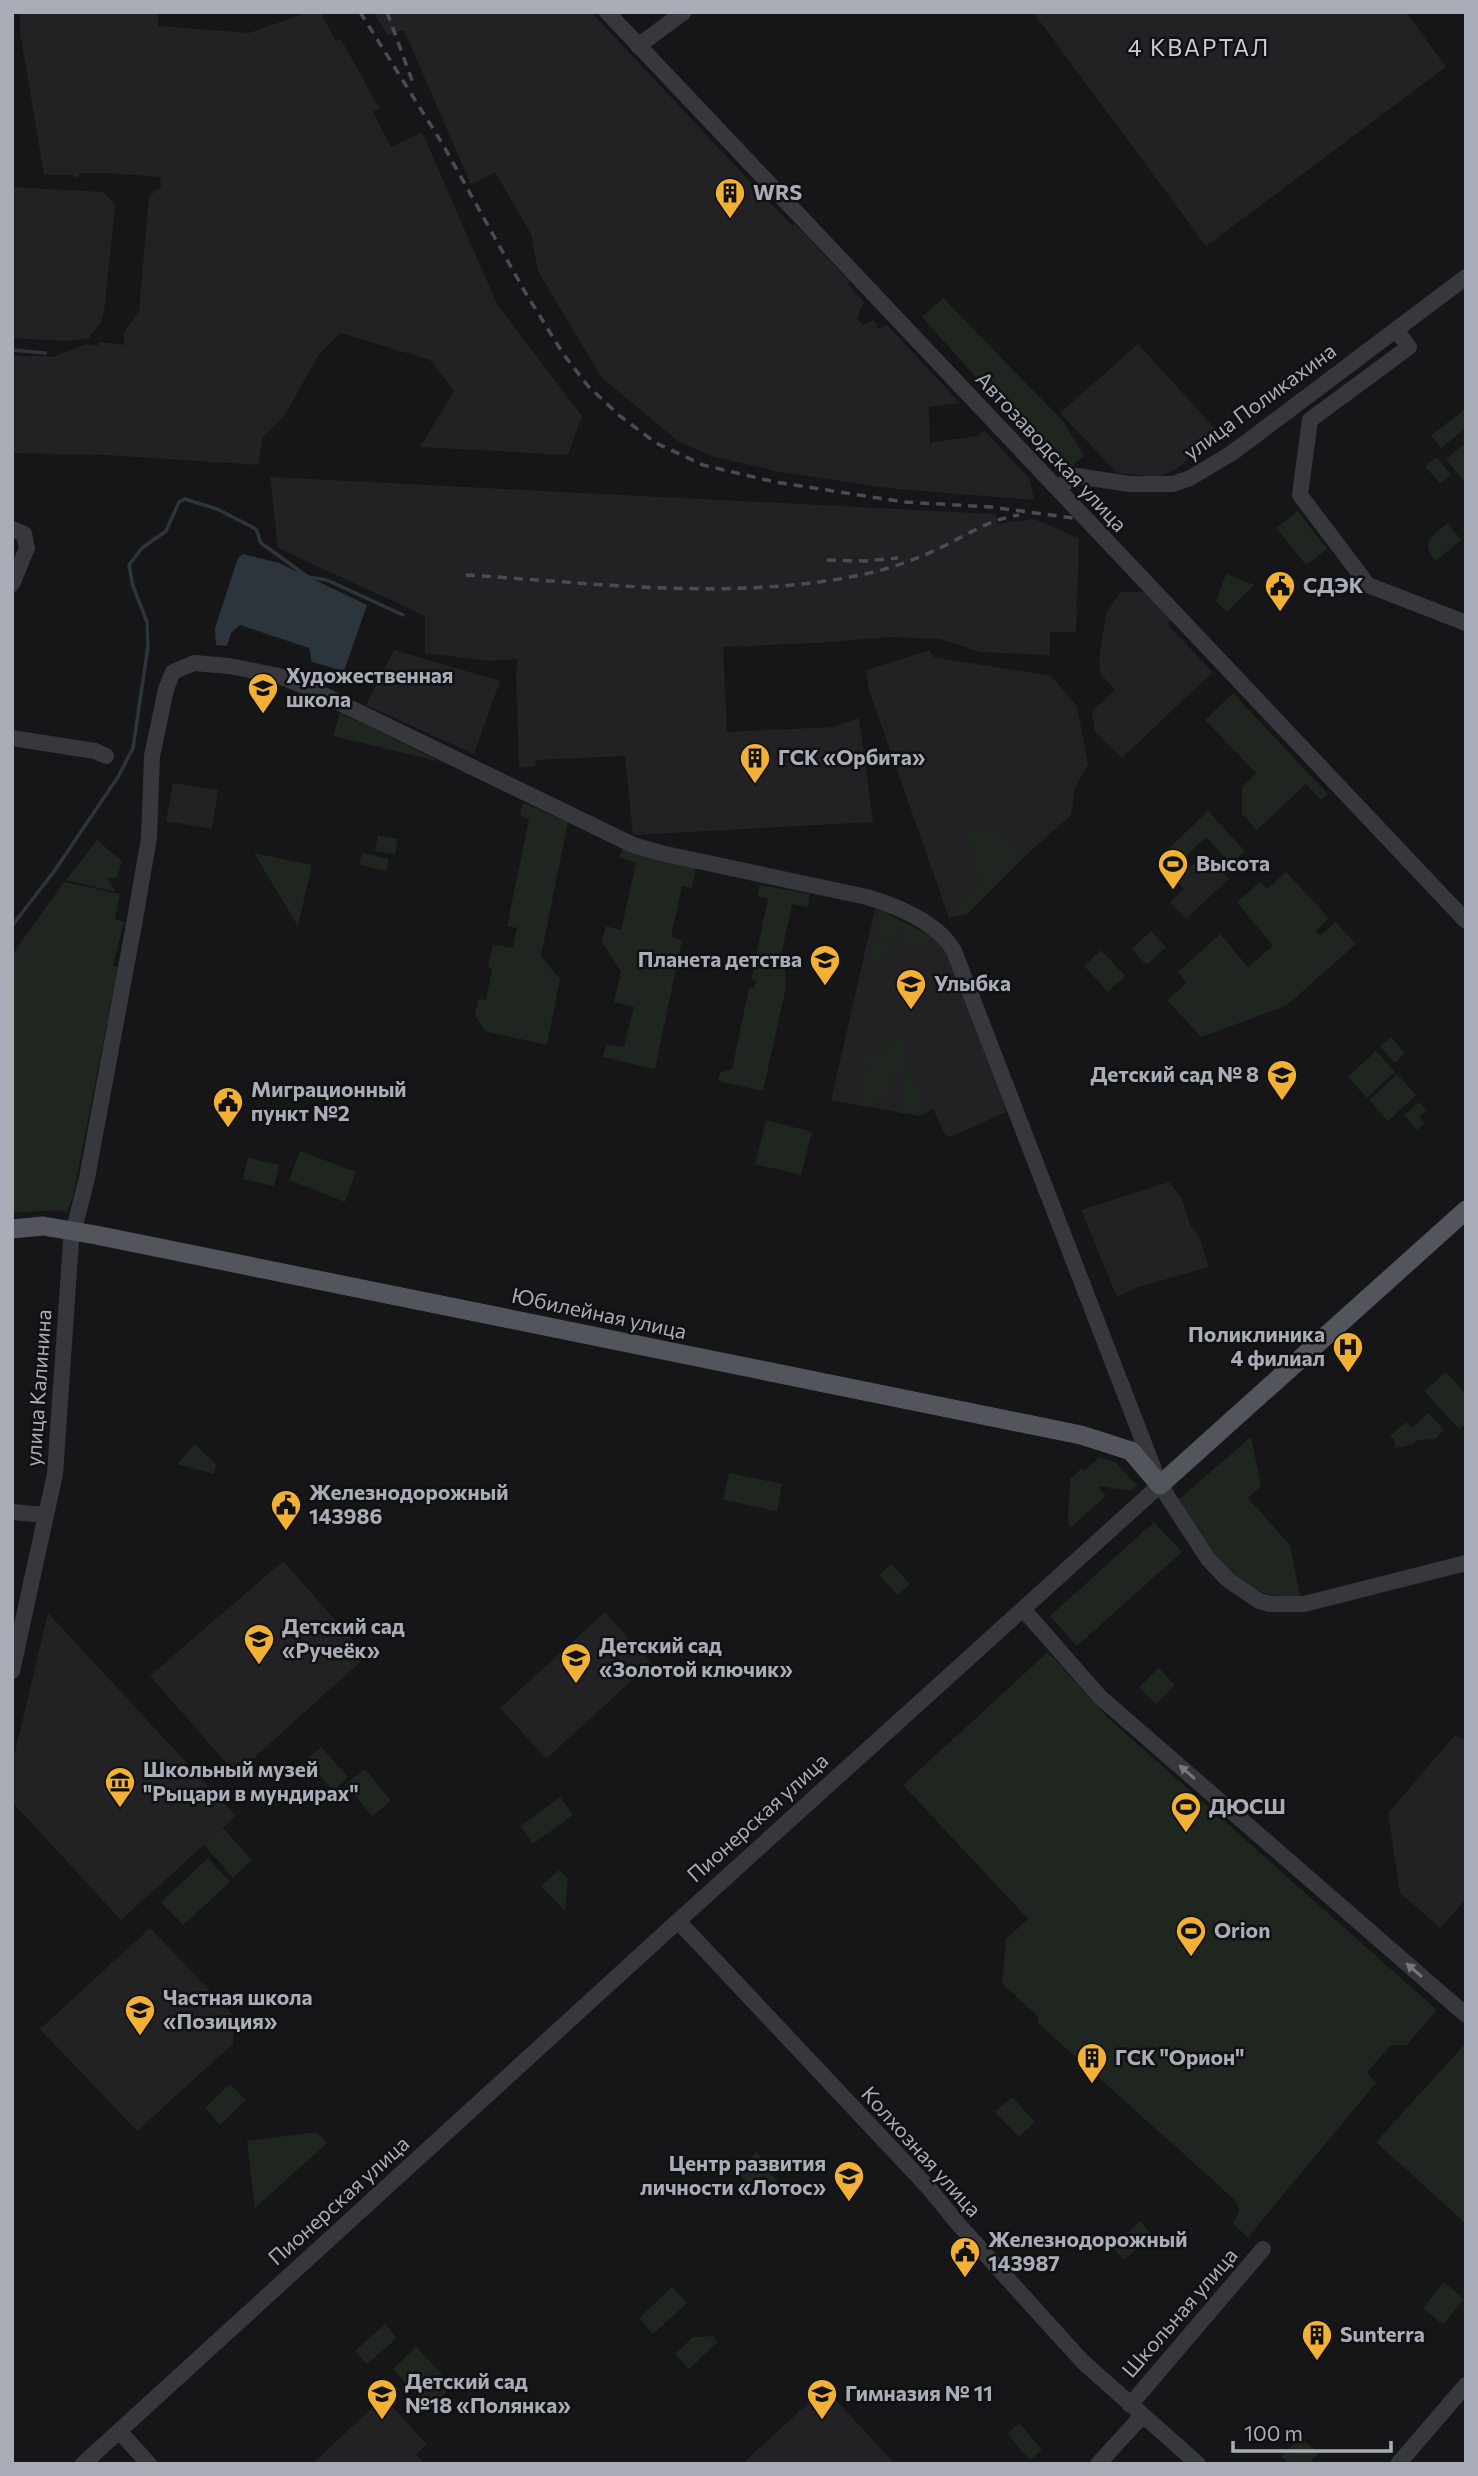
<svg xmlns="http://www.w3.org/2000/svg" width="1478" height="2476" viewBox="0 0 1478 2476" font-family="Commissioner,sans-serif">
<rect width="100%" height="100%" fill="#161618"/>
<!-- built -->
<path fill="#222225" d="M20 12H158V26L249 33 301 15V12H320L336 41 341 39 379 108 373 112 391 147 422 132 497 304 582 416 568 455 420 447 454 391 430 360 341 333 319 354 285 415 263 437 258 465 105 455 12 453V355L53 357 86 344 98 346 99 342 124 345V332L139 311 149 196 161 187 160 177 107 173H79V176L74 178 72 175H44L20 32Z
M373 12H591L792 226 795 224 850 282 848 284 864 302 857 318 861 323 864 325 873 320 878 325 876 327 877 329 887 325 960 403 929 407 930 445 934 442 977 436 984 430 1030 479 1034 500 896 489 780 472 711 456 678 441 602 378 538 271 531 234 495 172 471 185 404 30 388 35Z
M1033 12H1406L1446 67 1206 246Z
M12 187 103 192 113 202 115 206 104 312 101 322 89 338 65 341 12 338Z
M1138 344 1220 434 1175 470 1158 477 1117 473 1060 413Z
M270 477 995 514 997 524 1034 519 1079 538 1076 632H1050V655L980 652 940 639 890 637 818 643 723 647 727 732 833 727 859 718 873 822 633 835 625 756 536 760 535 766 519 768 516 673 518 659 489 661 425 653V616L278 548Z
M1120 592H1149L1173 618 1167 624 1213 672 1122 758 1095 732 1092 711 1115 690 1100 673 1099 658 1106 614Z
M394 650 500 681 474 754 366 705Z
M930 650 933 657 1051 676 1077 706 1088 764 1075 788 1071 815 1022 859 1000 829 966 833 979 884 949 918 869 690 866 670Z
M173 783 218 790 212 829 166 821Z
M1205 853 1229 879 1186 919 1170 902 1184 889 1176 880Z
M875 908 943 942 1010 1110 951 1137 945 1135 933 1109 919 1116 831 1100Z
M1169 1182 1182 1199 1190 1225 1199 1236 1209 1267 1135 1288 1117 1297 1081 1210Z
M283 1561 367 1656 236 1774 150 1676Z
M605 1612 651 1663 546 1759 500 1708Z
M48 1613 236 1816 121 1920 12 1802V1765Z
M1456 1734 1466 1742V1899L1440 1928 1400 1893 1388 1813Z
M150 1928 235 2017 233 2044 137 2131 40 2029Z
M825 2388 895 2464H742Z
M384 2397 427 2445 416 2454 425 2464H312Z"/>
<!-- green -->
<path fill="#1e261f" d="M943 298 1064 422 1084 456 1063 474 922 317Z
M1464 410 1466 428 1441 448 1431 435Z
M1465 443 1466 445V484L1446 459Z
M1437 457 1451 475 1440 484 1425 466Z
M1298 511 1327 549 1306 565 1276 528Z
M1448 523 1461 540 1436 561C1419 541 1432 536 1448 523Z
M1226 574 1254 585 1227 612 1216 601Z
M1233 693 1328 794 1321 800 1306 784 1257 830 1242 814V787L1256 773 1205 720Z
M340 713H341L441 762 333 736Z
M523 803 568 822 541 956 560 979 547 1045 485 1031 475 1015 478 999 486 1000 492 969 488 967 493 945 513 948 517 928 507 926 529 819 520 815Z
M1208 811 1245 851 1231 864 1206 837 1174 867 1162 855Z
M972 826 1000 829 1022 859 967 914 949 918 979 884 966 833Z
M378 835 398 839 395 854 375 851Z
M97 840 122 861 117 878H107L116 892 66 880Z
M622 849 696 867 692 888 682 886 671 937 682 940 655 1069 603 1057 606 1044 624 1047 634 1007 614 1002 621 972 602 942 606 926 621 930 636 863 620 858Z
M254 853 312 865 298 926Z
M362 853 389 859 386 871 359 865Z
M1286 872 1329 918 1316 931 1320 936 1335 922 1356 944 1286 1006 1201 1037 1167 1000 1187 983 1178 972 1220 934 1248 967 1273 946 1237 902 1260 882 1267 889Z
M64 882 120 894 115 919 124 922 113 966 118 967 73 1197 67 1212 59 1210 12 1213V955Z
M760 885 810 894 808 907 792 904 780 961 785 962 786 987 763 1091 718 1081 720 1073 732 1069 749 988H754L756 981 751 980 768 899 758 896Z
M882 911 933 937 929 946 916 944 907 947 901 932 885 938 890 953 870 962Z
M1151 931 1166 947 1146 965 1132 949Z
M1101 950 1125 976 1108 992 1084 966Z
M901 1037 909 1056 905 1058 902 1073 893 1072 888 1098 875 1095 873 1105 861 1103 867 1068 859 1066 861 1053 883 1057 879 1047Z
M1391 1037 1405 1053 1395 1063 1380 1047Z
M1376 1051 1395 1072 1367 1098 1348 1077Z
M907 1065 927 1112 919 1116 898 1112Z
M1397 1074 1416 1095 1388 1121 1369 1100Z
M1419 1102 1426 1110 1419 1117 1424 1123 1417 1130 1404 1115Z
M766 1120 812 1132 801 1175 755 1164Z
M300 1151 356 1172 345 1202 289 1180Z
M248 1158 279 1165 274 1186 243 1179Z
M1446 1372 1466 1394V1423L1459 1429 1424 1391Z
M1428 1413 1444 1430 1435 1439 1417 1440 1413 1444 1395 1448V1441L1390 1436 1406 1422 1412 1428Z
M1251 1437 1261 1486 1248 1498 1290 1545 1300 1596C1289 1596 1277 1597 1267 1594 1225 1581 1200 1534 1178 1500Z
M195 1444 216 1464 214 1474 177 1464Z
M1099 1457 1115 1462 1137 1485 1130 1491 1098 1486 1106 1496 1071 1527 1068 1523 1070 1479 1081 1469 1084 1471Z
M729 1473 782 1484 777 1511 723 1500Z
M1154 1522 1182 1552 1077 1646 1050 1616Z
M891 1564 910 1584 898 1595 879 1575Z
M1048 1652 1107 1717 1437 2010 1407 2045H1391L1367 2072 1376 2083 1248 2237 1233 2224 1239 2211 1236 2201 1039 2024 1037 2022 1039 2018 1002 1983 1006 1939 1028 1919 903 1785Z
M1159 1668 1175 1685 1156 1704 1139 1687Z
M321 1747 348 1777 333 1791 306 1760Z
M365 1769 391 1801 372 1816 346 1784Z
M560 1797 573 1815 533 1844 520 1826Z
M223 1828 252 1860 233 1878 204 1845Z
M208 1858 230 1882 183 1925 161 1902Z
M559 1870 568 1879 565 1911 541 1886Z
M1466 2043V2224L1376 2142Z
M230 2084 246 2100 220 2125 205 2108Z
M1012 2097 1035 2122 1019 2137 995 2112Z
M317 2132 327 2143 255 2208 247 2141Z
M757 2152 761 2157 758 2160 780 2184 764 2199 736 2171Z
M1140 2221 1152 2235 1124 2260 1112 2247Z
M1444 2282 1464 2299 1443 2325 1423 2308Z
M672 2287 687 2303 653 2334 639 2318Z
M385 2324 397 2338 367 2364 355 2351Z
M713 2336 718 2342 689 2369 675 2354 693 2337Z
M416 2347 453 2386 430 2408 393 2369Z
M1019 2423 1042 2450 1030 2460 1007 2434Z
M1300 2438 1319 2453 1308 2464H1289L1281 2457Z"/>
<!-- water -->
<path fill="#2c353c" d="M243 554 279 563 367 605 344 671 312 662 309 648 240 625 231 633 227 646 216 645 215 628 238 558Z"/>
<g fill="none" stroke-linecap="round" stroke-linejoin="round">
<!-- stream -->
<path stroke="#2c353c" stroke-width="3.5" d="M12 350 45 353
M12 926 55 870 118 777 133 748 148 646 147 622 133 586 129 565 142 548 166 531 179 502 185 499 217 509 256 529 261 543 308 577 327 580 403 615"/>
<!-- minor -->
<path stroke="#37383d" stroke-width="16" d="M607 12 1466 921
M638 46 684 12
M1396 330 1409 347 1310 420 1300 495 1368 585 1466 623
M1057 488 1076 476 1130 484H1173L1190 478 1232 453 1466 277
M12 529 24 534 27 548 12 584
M12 738 95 751 106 756
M12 1512 46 1515
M1023 1609 1100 1697 1466 2015
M12 1671 55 1474 71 1241 87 1178 135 919 149 838 152 756 166 689 173 672 194 663 229 666 279 676 309 688 633 845 661 853 867 897C897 906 938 923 954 951L1160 1485 1208 1559 1228 1580 1259 1601 1270 1604H1304L1466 1563
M678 1921 928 2187 959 2225 1083 2362 1198 2464
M1130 2405 1263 2249
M119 2431 149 2464
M83 2464 678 1921 1160 1485
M1098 2464 1142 2416
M1398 2464 1466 2385"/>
<!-- major -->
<path stroke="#53555c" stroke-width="19" d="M12 1229 43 1226 96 1235 1081 1435 1131 1451 1160 1485 1466 1210"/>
<!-- rail -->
<path stroke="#4a4c52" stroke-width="3.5" stroke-dasharray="9 7" stroke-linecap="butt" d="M360 12 442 143 525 292 564 355 588 386 620 416 656 443 703 465 775 482 904 502 991 507 1073 518
M387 12 413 83
M827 560 864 561 898 558
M466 575C599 583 734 602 865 574 893 568 920 558 946 545 970 533 991 519 1019 515"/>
</g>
<!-- one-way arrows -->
<defs><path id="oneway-solid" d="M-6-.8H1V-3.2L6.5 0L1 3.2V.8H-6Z" transform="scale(1.75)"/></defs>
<g fill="#757881">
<use href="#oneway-solid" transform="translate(1187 1772) rotate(-139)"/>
<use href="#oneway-solid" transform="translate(1414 1970) rotate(-139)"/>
</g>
<!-- icons -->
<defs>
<g id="building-pin" transform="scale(1.575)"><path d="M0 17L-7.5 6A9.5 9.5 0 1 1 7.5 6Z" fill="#f2b134" stroke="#111113"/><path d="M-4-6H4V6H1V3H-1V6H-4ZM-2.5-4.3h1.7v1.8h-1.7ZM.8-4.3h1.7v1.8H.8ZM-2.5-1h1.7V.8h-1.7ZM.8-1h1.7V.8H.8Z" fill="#111"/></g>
<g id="civic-pin" transform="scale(1.575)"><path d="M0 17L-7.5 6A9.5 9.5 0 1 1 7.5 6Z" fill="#f2b134" stroke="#111113"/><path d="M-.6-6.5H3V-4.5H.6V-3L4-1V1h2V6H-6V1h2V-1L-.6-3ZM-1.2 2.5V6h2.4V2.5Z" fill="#111"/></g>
<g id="school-pin" transform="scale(1.575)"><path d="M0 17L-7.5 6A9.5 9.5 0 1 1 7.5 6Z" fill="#f2b134" stroke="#111113"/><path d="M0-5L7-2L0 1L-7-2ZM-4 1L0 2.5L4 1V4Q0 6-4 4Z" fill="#111"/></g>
<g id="stadium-pin" transform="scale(1.575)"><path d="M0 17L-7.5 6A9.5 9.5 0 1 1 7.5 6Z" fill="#f2b134" stroke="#111113"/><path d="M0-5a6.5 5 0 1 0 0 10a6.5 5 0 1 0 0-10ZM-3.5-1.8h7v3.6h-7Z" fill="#111"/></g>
<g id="hospital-pin" transform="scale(1.575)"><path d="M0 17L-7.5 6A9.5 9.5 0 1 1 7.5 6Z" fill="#f2b134" stroke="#111113"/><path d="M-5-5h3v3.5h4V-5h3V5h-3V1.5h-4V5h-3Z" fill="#111"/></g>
<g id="museum-pin" transform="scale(1.575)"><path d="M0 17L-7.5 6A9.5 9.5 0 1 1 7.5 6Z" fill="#f2b134" stroke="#111113"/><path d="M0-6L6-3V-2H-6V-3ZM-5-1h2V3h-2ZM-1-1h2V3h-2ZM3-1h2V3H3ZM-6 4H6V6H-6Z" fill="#111"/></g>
</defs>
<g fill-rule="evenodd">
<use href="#building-pin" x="730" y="193"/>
<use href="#civic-pin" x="1280" y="586"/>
<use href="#school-pin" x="263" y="688"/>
<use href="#building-pin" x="755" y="758"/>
<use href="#stadium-pin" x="1173" y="864"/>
<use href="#school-pin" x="825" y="960"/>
<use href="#school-pin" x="911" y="984"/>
<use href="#school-pin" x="1282" y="1075"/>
<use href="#civic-pin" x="228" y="1102"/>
<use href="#hospital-pin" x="1348" y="1347"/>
<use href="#civic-pin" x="286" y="1505"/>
<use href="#school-pin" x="259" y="1639"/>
<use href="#school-pin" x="576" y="1658"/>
<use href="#museum-pin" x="120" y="1782"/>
<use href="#stadium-pin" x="1186" y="1807"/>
<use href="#stadium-pin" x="1191" y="1931"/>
<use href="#school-pin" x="140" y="2010"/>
<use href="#building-pin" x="1092" y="2058"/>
<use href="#school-pin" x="849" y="2176"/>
<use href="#civic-pin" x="965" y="2252"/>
<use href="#building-pin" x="1317" y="2335"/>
<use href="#school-pin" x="382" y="2394"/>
<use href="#school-pin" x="822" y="2394"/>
</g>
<g text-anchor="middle" stroke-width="5" stroke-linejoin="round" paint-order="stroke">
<!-- poi labels -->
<g font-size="21" font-weight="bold" fill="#a8adb8" stroke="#111113" text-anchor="start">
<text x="753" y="200">WRS</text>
<text x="1303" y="593">СДЭК</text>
<text x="286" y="683">Художественная<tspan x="286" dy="24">школа</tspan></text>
<text x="778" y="765">ГСК «Орбита»</text>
<text x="1196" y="871">Высота</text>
<text x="802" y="967" text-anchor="end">Планета детства</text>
<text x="934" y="991">Улыбка</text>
<text x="1259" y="1082" text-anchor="end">Детский сад № 8</text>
<text x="251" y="1097">Миграционный<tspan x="251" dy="24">пункт №2</tspan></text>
<text x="1325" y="1342" text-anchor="end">Поликлиника<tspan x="1325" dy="24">4 филиал</tspan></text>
<text x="309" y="1500">Железнодорожный<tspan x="309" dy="24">143986</tspan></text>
<text x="282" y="1634">Детский сад<tspan x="282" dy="24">«Ручеёк»</tspan></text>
<text x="599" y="1653">Детский сад<tspan x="599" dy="24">«Золотой ключик»</tspan></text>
<text x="143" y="1777">Школьный музей<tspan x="143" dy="24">"Рыцари в мундирах"</tspan></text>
<text x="1209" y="1814">ДЮСШ</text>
<text x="1214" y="1938">Orion</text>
<text x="163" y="2005">Частная школа<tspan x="163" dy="24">«Позиция»</tspan></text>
<text x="1115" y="2065">ГСК "Орион"</text>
<text x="826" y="2171" text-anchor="end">Центр развития<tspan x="826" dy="24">личности «Лотос»</tspan></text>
<text x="988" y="2247">Железнодорожный<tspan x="988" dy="24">143987</tspan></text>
<text x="1340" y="2342">Sunterra</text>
<text x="405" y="2389">Детский сад<tspan x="405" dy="24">№18 «Полянка»</tspan></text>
<text x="845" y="2401">Гимназия № 11</text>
</g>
<!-- street labels -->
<g font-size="21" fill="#a8adb8" stroke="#111113">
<text transform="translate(1260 402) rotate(-36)" y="7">улица Поликахина</text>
<text transform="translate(1051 452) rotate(47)" y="7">Автозаводская улица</text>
<text transform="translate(599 1314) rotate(12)" y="7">Юбилейная улица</text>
<text transform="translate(39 1388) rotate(-86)" y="7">улица Калинина</text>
<text transform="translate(758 1818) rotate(-42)" y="7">Пионерская улица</text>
<text transform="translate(921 2152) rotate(48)" y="7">Колхозная улица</text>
<text transform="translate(339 2201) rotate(-42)" y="7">Пионерская улица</text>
<text transform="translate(1180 2313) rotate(-49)" y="7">Школьная улица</text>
</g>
<!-- neighbourhood labels -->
<g font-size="23" letter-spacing="2" fill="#c9ccd4" stroke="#111113">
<text x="1199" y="56">4 КВАРТАЛ</text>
</g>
</g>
<!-- border -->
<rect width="1478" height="2476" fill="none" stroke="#a8adb8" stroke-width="28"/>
<!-- scale -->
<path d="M1233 2441v10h158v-10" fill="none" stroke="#a8adb8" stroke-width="3.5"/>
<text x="1244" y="2441" font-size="21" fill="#a8adb8" stroke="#111113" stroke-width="5" paint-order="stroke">100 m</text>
</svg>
